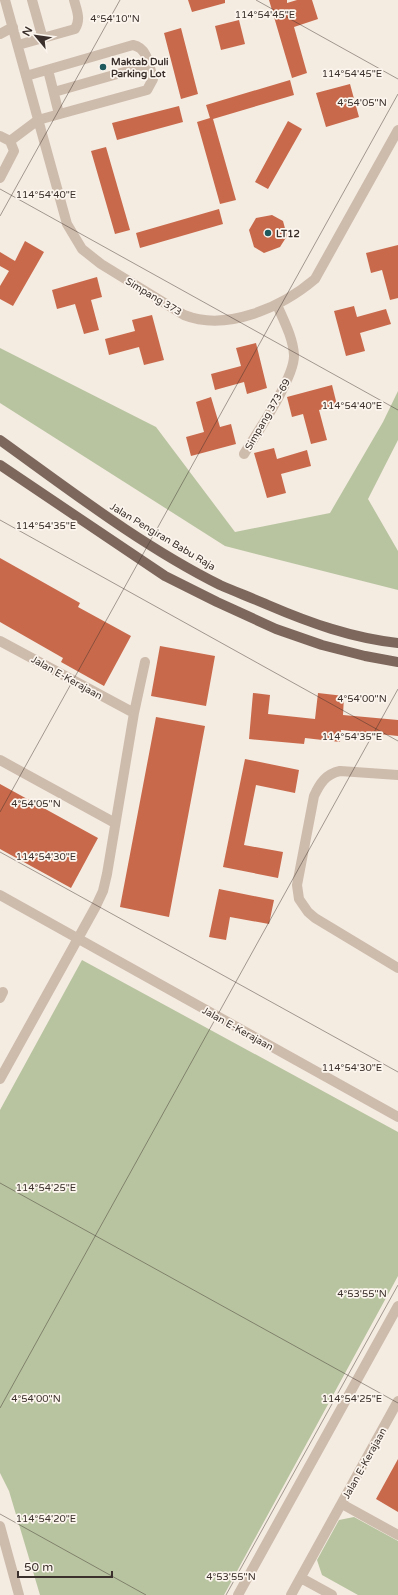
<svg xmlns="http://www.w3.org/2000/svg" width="398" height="1595" viewBox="0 0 398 1595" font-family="'Varela Round',sans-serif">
<rect width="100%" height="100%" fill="#f4ebe1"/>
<!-- green -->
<path fill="#b8c4a0" d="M0 348 156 427 235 532 330 513 383 422 398 391V440L368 499 398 551V590L225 546 0 403Z
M82 960 398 1132V1276L224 1595H40L9 1491 0 1473V1110Z
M354 1517 398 1541V1595H358L322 1575 317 1560 339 1520Z"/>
<!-- building -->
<path fill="#c8694b" d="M188 0H225V3L192 12Z
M269 0H287V3L297 0H312L318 19 294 27 307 73 292 78Z
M239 20 245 44 221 50 215 26Z
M181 28 198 94 181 99 164 33Z
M290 80 294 95 213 119 236 200 220 204 197 122 210 118 206 105Z
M350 84 359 117 326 127 316 93Z
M179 106 183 122 117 140 112 123Z
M288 121 302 129 268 189 255 182Z
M106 147 130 230 115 234 91 151Z
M219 209 223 224 140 248 136 233Z
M272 215 283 221 287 236 280 247 264 253 254 247 249 230 256 218Z
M25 241 44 252 13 306 0 299V286L9 271 0 266V252L15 261Z
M398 245V298L390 300 382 270 371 273 366 253Z
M97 277 102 297 91 300 99 330 84 334 75 304 57 309 52 290Z
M354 306 357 317 386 309 391 324 360 333 365 351 346 356 334 311Z
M152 315 164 360 144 365 139 347 109 355 105 339 135 331 132 320Z
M256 343 267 388 247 394 244 382 215 390 211 374 241 366 236 348Z
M332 385 337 405 319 410 327 440 311 444 303 414 292 417 287 397Z
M211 397 220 427 231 424 236 444 191 456 186 437 204 432 196 402Z
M274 448 277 459 307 450 311 466 281 474 286 493 267 498 254 453Z
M0 558 80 603 78 607 131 636 104 686 61 662 63 658 0 622Z
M160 646 215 656 206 706 151 696Z
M253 693 270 695 268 714 315 719 318 693 344 696 343 715 398 720V736L341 730 340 742 305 738 304 744 249 739Z
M156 717 205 726 169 917 120 907Z
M245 759 299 770 295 793 256 785 244 845 283 852 278 878 223 867Z
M0 784 98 838 71 888 0 849Z
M219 889 274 900 269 924 230 917 226 940 209 937Z
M398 1459V1512L376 1499Z"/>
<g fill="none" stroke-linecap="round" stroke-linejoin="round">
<!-- minor -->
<path stroke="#cdbbac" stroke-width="10" d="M5 0 67 224 82 249 101 264 184 315C227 332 282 307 315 279L398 130
M32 0 43 39
M0 34 13 27
M18 45 75 29C81 19 77 11 74 0
M48 70 59 114
M54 92 149 65
M0 136 10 141 14 151 0 178
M10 141 38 120 147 90 153 79C149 66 148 48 133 45L26 76
M244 454C257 433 295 377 294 355 293 338 284 321 277 305
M0 641 134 713
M0 760 115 823
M398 775 340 771C326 774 320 783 314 796L297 885 299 899 308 912 315 918 398 968
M0 895 398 1117
M0 998 3 992
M0 1079 96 906 103 891 107 874 134 713 145 662
M342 1504 398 1535
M0 1526 19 1595
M301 1578 332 1595
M238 1595 398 1306
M291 1595 398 1401"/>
<!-- major -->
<path stroke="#7d675c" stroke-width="10" d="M0 440C71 491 142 546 220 585 236 592 252 598 268 605 310 623 352 638 398 643
M0 465 165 576 217 602 276 629 322 645 365 656 398 662"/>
</g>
<!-- ticks -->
<path fill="none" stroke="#3b302b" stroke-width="1" stroke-opacity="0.45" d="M256 0 398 79M0 189 398 410M0 216 120 0M0 520 398 741M0 812 398 94M0 852 398 1072M0 1183 398 1403M0 1408 398 689M0 1514 146 1595M226 1595 398 1285"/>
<!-- markers -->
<g fill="#1f5a5e" stroke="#fbf5ee" stroke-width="1.5">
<circle cx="103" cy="67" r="4"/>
<circle cx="268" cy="233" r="4"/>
</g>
<g text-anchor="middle" stroke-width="3.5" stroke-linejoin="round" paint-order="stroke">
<!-- poi labels -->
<g font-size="10" font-weight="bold" fill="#3b302b" stroke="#fbf5ee" text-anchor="start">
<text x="111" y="65">Maktab Duli<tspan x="111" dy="12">Parking Lot</tspan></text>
<text x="276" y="237">LT12</text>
</g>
<!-- street labels -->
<g font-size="10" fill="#3b302b" stroke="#fbf5ee">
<text transform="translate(154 296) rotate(31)" y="4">Simpang 373</text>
<text transform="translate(267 414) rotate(-60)" y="4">Simpang 373-69</text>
<text transform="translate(163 536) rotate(31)" y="4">Jalan Pengiran Babu Raja</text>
<text transform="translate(67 677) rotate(29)" y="4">Jalan E-Kerajaan</text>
<text transform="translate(238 1028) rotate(29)" y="4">Jalan E-Kerajaan</text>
<text transform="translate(364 1463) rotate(-61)" y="4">Jalan E-Kerajaan</text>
</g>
</g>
<g font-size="10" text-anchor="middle" fill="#3b302b" stroke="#fbf5ee" stroke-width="3.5" stroke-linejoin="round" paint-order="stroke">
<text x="265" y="18">114°54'45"E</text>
<text x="115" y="22">4°54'10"N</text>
<text x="352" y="77">114°54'45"E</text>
<text x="362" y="106">4°54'05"N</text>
<text x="46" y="198">114°54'40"E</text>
<text x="352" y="409">114°54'40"E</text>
<text x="46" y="529">114°54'35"E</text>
<text x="362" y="702">4°54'00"N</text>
<text x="352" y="740">114°54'35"E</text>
<text x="36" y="807">4°54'05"N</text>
<text x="46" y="860">114°54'30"E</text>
<text x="352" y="1071">114°54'30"E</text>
<text x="46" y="1191">114°54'25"E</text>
<text x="362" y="1297">4°53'55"N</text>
<text x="352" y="1402">114°54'25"E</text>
<text x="36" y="1402">4°54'00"N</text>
<text x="46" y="1522">114°54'20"E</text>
<text x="231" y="1580">4°53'55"N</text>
</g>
<!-- north arrow -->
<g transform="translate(36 36) rotate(299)" stroke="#fbf5ee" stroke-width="3" paint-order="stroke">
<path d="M0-3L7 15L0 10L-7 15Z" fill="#3b302b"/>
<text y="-6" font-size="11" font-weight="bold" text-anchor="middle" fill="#3b302b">N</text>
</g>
<!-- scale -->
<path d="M18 1571v6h94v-6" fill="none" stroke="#3b302b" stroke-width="2"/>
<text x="24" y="1571" font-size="12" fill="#3b302b" stroke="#fbf5ee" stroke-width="3" paint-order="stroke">50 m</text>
</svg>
